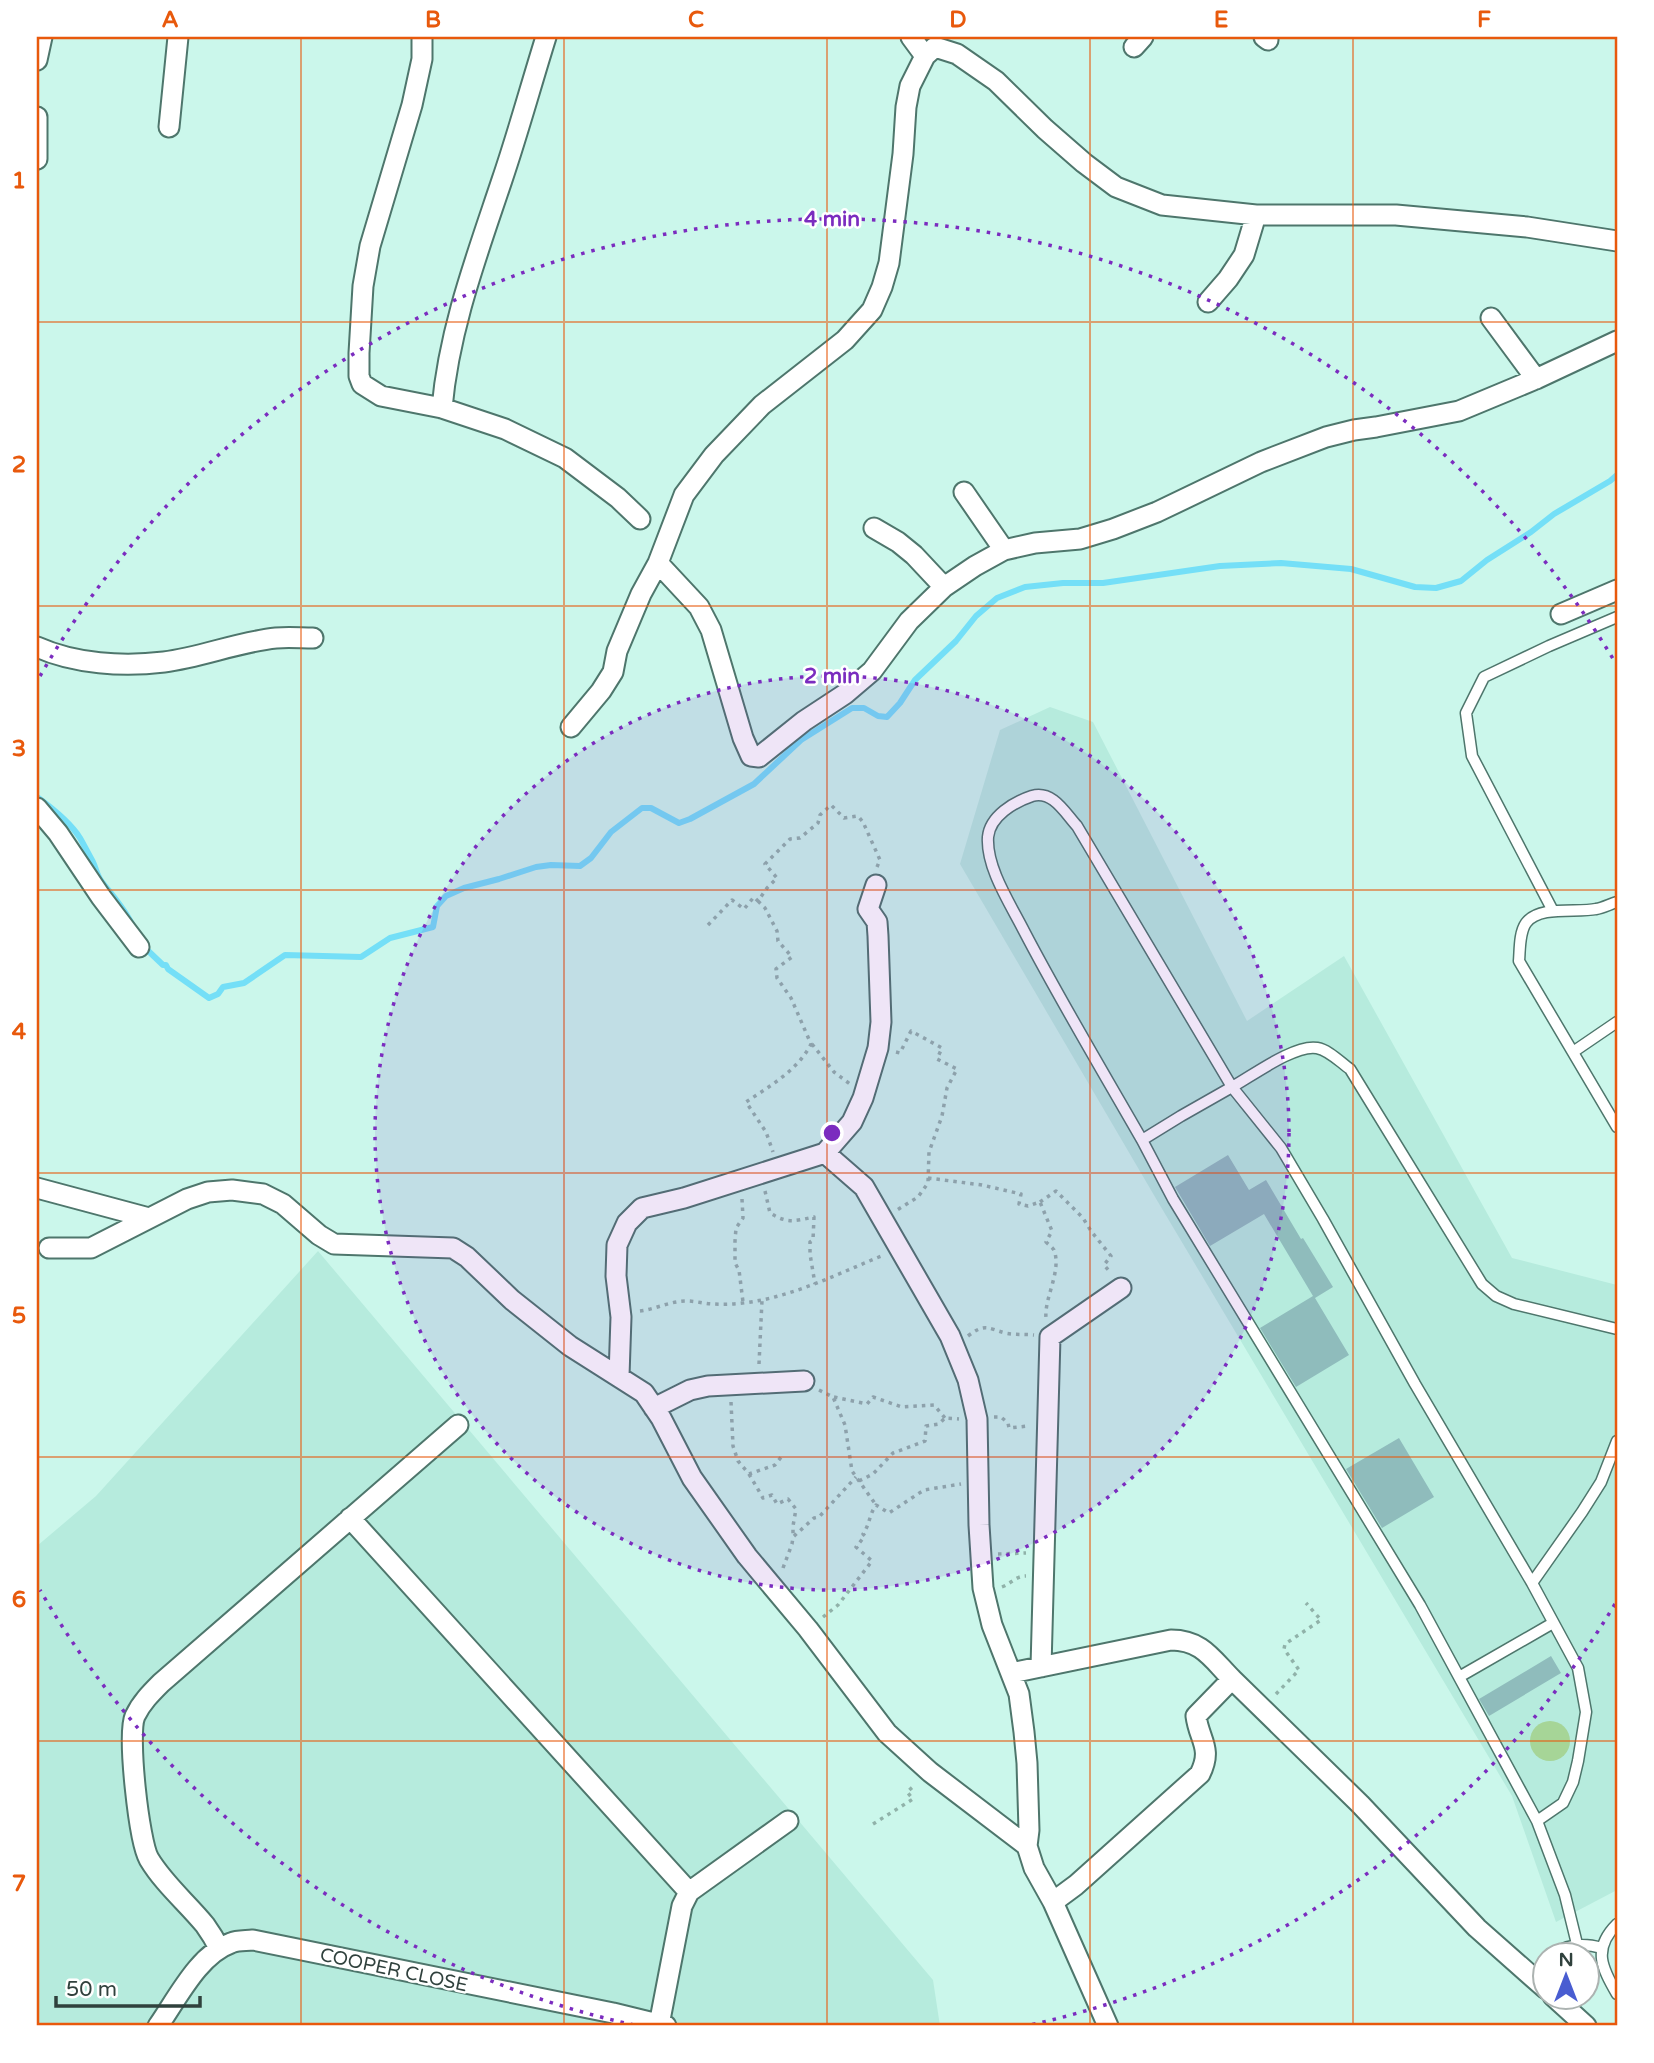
<svg xmlns="http://www.w3.org/2000/svg" width="1654" height="2063" viewBox="0 0 1654 2063" font-family="'Varela Round',sans-serif">
<rect width="100%" height="100%" fill="#cbf7eb"/>
<!-- built -->
<path fill="#b6ebdd" d="M1050 707 1093 722 1247 1021 1344 956 1512 1258 1617 1285V1890L1556 1922 1512 1796 1158 1202 960 864 1000 730Z
M318 1251 933 1980 940 2026H37V1546L96 1496Z"/>
<!-- green -->
<path fill="#a6d597" d="M1530 1741a20 20 0 1 1 40 0a20 20 0 1 1-40 0Z"/>
<g fill="none" stroke-linecap="round" stroke-linejoin="round">
<!-- stream -->
<path stroke="#74dff7" stroke-width="6" d="M37 797C52 808 70 822 80 838 84 845 89 855 93 862 96 868 97 876 102 882 113 896 125 909 133 926
M142 945 163 965H166L168 969 209 998 218 994 223 987 244 983 285 955 361 957 390 938 433 927 437 906 446 896 464 888 499 879 536 867 551 865 580 866 591 858 611 832 642 808H651L679 823 690 819 754 784 801 740 852 708H864L878 716 887 717 900 703 915 680 956 641 976 616 997 598 1025 587 1063 583H1103L1220 566 1281 563 1351 569 1415 587 1436 588 1461 581 1487 560 1531 532 1554 514 1610 481 1617 475"/>
</g>
<!-- building -->
<path fill="#8fbcbc" d="M1228 1155 1249 1190 1266 1180 1301 1239 1303 1238 1333 1287 1315 1298 1349 1355 1296 1387 1260 1328 1313 1296 1264 1214 1210 1246 1175 1187Z
M1399 1438 1434 1497 1382 1528 1346 1469Z
M1551 1656 1561 1673 1489 1716 1479 1699Z"/>
<g fill="none" stroke-linecap="round" stroke-linejoin="round">
<!-- service casing -->
<g stroke="#4e766c" stroke-width="13">
<path id="service" d="M1617 902C1610 904 1603 908 1596 909 1577 913 1539 905 1526 923 1519 933 1520 950 1519 961L1617 1127
M1553 911 1472 756 1466 713 1484 677 1549 646 1617 617
M1573 1052 1617 1022
M1142 1140C1102 1070 1061 1002 1024 931 1011 905 986 868 988 837 990 816 1014 802 1032 796 1053 790 1065 813 1077 826L1232 1087C1252 1076 1295 1044 1317 1048 1329 1050 1340 1062 1350 1069L1482 1284 1496 1296 1514 1304 1617 1329
M1532 1583 1582 1512 1601 1482 1617 1441
M1459 1677 1553 1623
M1537 1821 1563 1803 1573 1782 1578 1761 1586 1712 1578 1668 1532 1583 1415 1384 1323 1219 1281 1148 1232 1087 1181 1116 1142 1140 1173 1199 1420 1605 1537 1821 1565 1895 1577 1944
M1617 1924C1592 1949 1602 1968 1617 1994
M1554 1954C1569 1943 1585 1943 1602 1948
M1533 1977 1546 1963"/>
</g>
<!-- minor casing -->
<g stroke="#4e766c" stroke-width="23">
<path id="minor" d="M422 37V59L412 105 370 246 363 286 359 353V376L362 384 381 396 442 408 505 429 565 458 618 498 640 519
M911 37 925 56
M1264 37 1268 40
M1134 47 1143 37
M37 60 42 37
M37 117V159
M169 127 178 37
M1208 302 1228 279 1244 255 1256 215
M1491 318 1536 379
M442 408C449 329 477 255 502 180 518 133 531 85 546 37
M964 492 1004 550
M874 528 898 542 914 555 944 587
M658 563 699 607 711 630 743 738 751 756 759 757 804 721 845 694 872 671 909 621 944 587 975 566 1004 550 1035 543 1080 539 1113 529 1157 512 1261 462 1326 437 1354 430 1376 427 1459 411 1536 379 1617 341
M1561 614 1617 590
M37 647C75 664 123 667 164 662 202 657 238 642 276 638 288 637 301 638 313 638
M571 727 601 691 613 672 617 651 641 594 658 563 684 495 714 455 762 405 845 340 872 310 882 287 889 263 903 154 906 107 910 86 925 56 935 47 957 54 996 81 1045 129 1084 163 1116 187 1162 205 1256 215H1396L1527 227 1617 241
M37 808 58 833 101 897 139 947
M825 1153 852 1122 863 1098 878 1048 881 1022 878 936 877 922 868 909 876 885
M37 1188 149 1218
M49 1248H91L187 1199 208 1192 232 1190 263 1194 283 1204 319 1235 334 1244 453 1248 467 1257 512 1300 570 1346 644 1393 661 1418 692 1478 747 1556 808 1629 887 1733 930 1772 1027 1846
M619 1376 621 1317 616 1276 617 1245 627 1223 642 1208 684 1198 825 1153 864 1187 950 1336 968 1380 977 1419 979 1525 983 1588 992 1625 1019 1694 1024 1732 1027 1763 1029 1830 1027 1846 1034 1868 1053 1902 1108 2026
M654 1408 690 1390 708 1386 804 1381
M350 1518 689 1892
M1041 1667 1050 1337 1121 1288
M1011 1673 1171 1640C1202 1640 1212 1659 1232 1679L1196 1716C1199 1740 1213 1748 1200 1774L1076 1885 1053 1902
M1232 1679 1360 1804 1477 1928 1546 1989
M219 1948C215 1940 210 1932 205 1925 187 1903 164 1884 149 1859 139 1842 127 1734 135 1716 141 1703 151 1693 161 1683L458 1425
M1553 1996 1586 2026
M659 2025 682 1906 689 1892 788 1821
M158 2026C177 1999 199 1954 231 1943 238 1940 246 1941 253 1940L613 2013 666 2026"/>
</g>
<!-- path -->
<path stroke="#90b2a9" stroke-width="3.5" stroke-dasharray="3.5 5" stroke-linecap="butt" d="M758 901 765 908 777 931 778 941 792 957 776 969 777 978 791 998 811 1044C798 1070 770 1086 746 1102L766 1132 773 1152
M708 925 732 900 744 909 754 897 758 901 767 888 777 878 765 864 790 839 800 838 818 823 820 815 831 805 844 818 858 816 863 822 880 860 877 867
M812 1044 834 1072 850 1084
M896 1052 900 1053 911 1031 942 1048 937 1059 957 1069 947 1088 942 1116 929 1152 928 1183 918 1197 897 1210
M928 1178 982 1185 1021 1194 1019 1204 1028 1206 1040 1202 1052 1231 1046 1242C1049 1245 1052 1247 1054 1250 1062 1271 1044 1298 1046 1318
M765 1191 770 1213C788 1224 794 1221 814 1217L813 1240 810 1242V1254L815 1284
M742 1199 743 1218 736 1228 735 1241V1263L739 1270 743 1302
M1040 1202 1056 1191 1083 1218 1091 1231 1111 1256 1104 1265 1110 1272
M640 1311C656 1309 670 1301 687 1301 696 1301 705 1304 714 1304 730 1305 747 1303 762 1300 805 1291 844 1271 884 1255
M968 1336C985 1323 987 1328 1005 1333 1014 1335 1024 1334 1034 1335
M759 1364 762 1300
M819 1390 833 1397 845 1425 852 1471 876 1505
M834 1397 867 1404 873 1397 902 1407 934 1405 945 1418
M731 1402 733 1446 738 1461 749 1474 775 1465 782 1456
M994 1417H1001L1008 1423 1009 1428 1028 1426
M749 1474 763 1498 772 1495 777 1504 788 1499 796 1509 793 1526V1536
M859 1481 873 1474 893 1453 925 1441 926 1426 939 1424 945 1418 959 1419
M998 1554 1026 1553
M783 1568 792 1544 793 1537 814 1518 819 1517 856 1477
M1002 1587C1012 1583 1016 1576 1026 1576
M823 1617 838 1605 872 1561 856 1547 865 1536 863 1534C870 1524 869 1515 876 1505L889 1513 924 1490 961 1484
M1276 1694 1299 1670 1284 1649 1285 1644 1321 1620 1306 1603
M873 1824 913 1799 907 1792 915 1785"/>
<!-- service -->
<use href="#service" stroke="#fff" stroke-width="10"/>
<!-- minor -->
<use href="#minor" stroke="#fff" stroke-width="19"/>
</g>
<!-- grid -->
<path fill="none" stroke="#e8590c" stroke-width="2" stroke-opacity="0.55" d="M301 37V2026M564 37V2026M827 37V2026M1090 37V2026M1353 37V2026M37 322H1617M37 606H1617M37 890H1617M37 1173H1617M37 1457H1617M37 1741H1617"/>
<!-- distance rings -->
<circle cx="832" cy="1133" r="457" fill="#7b2cbf" fill-opacity=".12"/>
<g fill="none" stroke="#7b2cbf" stroke-width="3.5" stroke-dasharray="3.5 7">
<circle cx="832" cy="1133" r="457"/>
<path d="M1615 1604A914 914 0 0 1 1030 2025M634 2025A914 914 0 0 1 40 1590M40 676A914 914 0 0 1 1615 662"/>
</g>
<g text-anchor="middle" stroke-width="5" stroke-linejoin="round" paint-order="stroke">
<!-- street labels -->
<g font-size="19" fill="#30413d" stroke="#fff">
<text transform="translate(394 1969) rotate(12)" y="7">COOPER CLOSE</text>
</g>
</g>
<circle cx="832" cy="1133" r="10" fill="#7b2cbf" stroke="#fff" stroke-width="3.5"/>
<g font-size="21" text-anchor="middle" font-weight="bold" fill="#7b2cbf" stroke="#fff" stroke-width="5" stroke-linejoin="round" paint-order="stroke">
<text x="832" y="226">4 min</text>
<text x="832" y="683">2 min</text>
</g>
<!-- border -->
<rect width="1654" height="2063" fill="none" stroke="#ffffff" stroke-width="77"/>
<!-- north arrow -->
<g transform="translate(1566 1976)"><circle r="33" fill="#ffffff" stroke="#acb3b1" stroke-width="2"/>
<path d="M0-5L12 26L0 18L-12 26Z" fill="#495dd1"/>
<text y="-10" font-size="19" font-weight="bold" text-anchor="middle" fill="#30413d">N</text>
</g>
<!-- scale -->
<path d="M56 1996v10h144v-10" fill="none" stroke="#30413d" stroke-width="3.5"/>
<text x="66" y="1996" font-size="21" fill="#30413d" stroke="#ffffff" stroke-width="5" paint-order="stroke">50 m</text>
<rect x="38" y="38" width="1578" height="1986" fill="none" stroke="#e8590c" stroke-width="2.5"/>
<g font-size="23" text-anchor="middle" font-weight="bold" fill="#e8590c">
<text x="170" y="27">A</text>
<text x="433" y="27">B</text>
<text x="696" y="27">C</text>
<text x="958" y="27">D</text>
<text x="1221" y="27">E</text>
<text x="1484" y="27">F</text>
<text x="19" y="188">1</text>
<text x="19" y="472">2</text>
<text x="19" y="756">3</text>
<text x="19" y="1039">4</text>
<text x="19" y="1323">5</text>
<text x="19" y="1607">6</text>
<text x="19" y="1891">7</text>
</g>
</svg>
